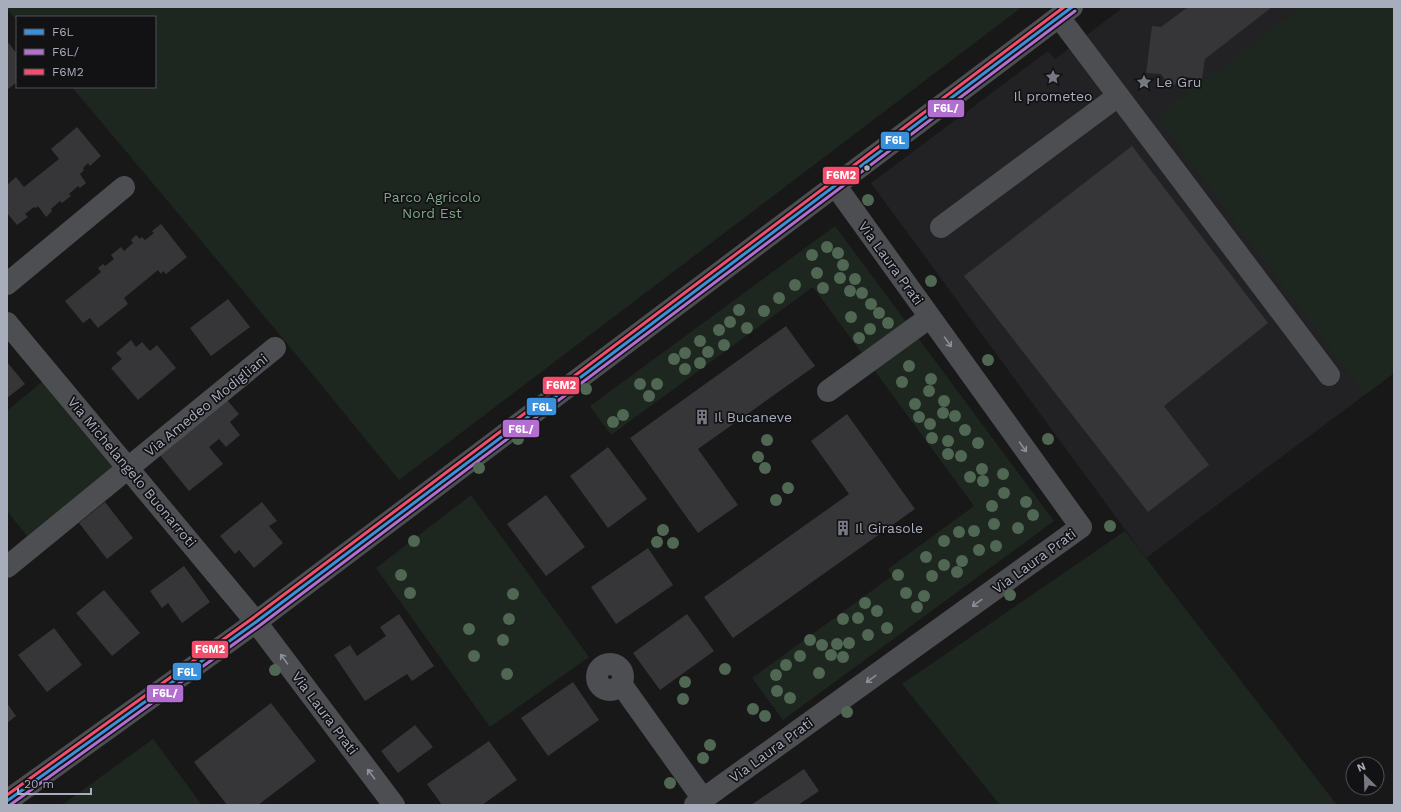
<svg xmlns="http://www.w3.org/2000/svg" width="1401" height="812" viewBox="0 0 1401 812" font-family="'Work Sans',sans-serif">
<rect width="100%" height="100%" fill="#181819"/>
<!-- built -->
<path fill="#222225" d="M1120 7H1343L1394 71V373L1146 558 871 183 1048 51 1055 59 1121 9Z"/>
<!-- green -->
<path fill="#1e2620" d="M7 7H1022L399 480 290 347 72 87H155V17H17V21L7 9Z
M1301 7H1394V373L1365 395 1156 117Z
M835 226 1054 521 783 720 752 678 892 576 888 569 974 506 813 287 611 435 590 406Z
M43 381 116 466 28 537 7 511V411Z
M471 495 589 657 490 727 376 568Z
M1125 531 1146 558 1337 805H1000L902 684Z
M153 739 202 805H62Z"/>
<!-- building -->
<path fill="#363638" d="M1188 7H1272L1205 59 1202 79 1185 77 1170 88 1161 74 1146 73 1152 26 1161 27Z
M7 41 17 54V82L7 90Z
M77 127 101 156 90 166 88 163 83 168 84 170 80 174 86 183 80 188 78 186 69 194 71 196 62 203 60 201 51 209 52 211 46 217 38 206 36 208 34 207 25 214 28 217 17 225 7 213V185L16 177 24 187 59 159 51 149Z
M1132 146 1268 323 1164 406 1209 465 1148 512 964 276Z
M161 224 187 257 166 274 163 271 161 274 158 270 124 298 128 304 98 328 90 318 83 323 65 301 101 272 98 268 103 264 105 266 114 259 111 255 121 247 124 251 133 243 131 240 136 235 140 239 142 237 145 240 154 233 152 231Z
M228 299 250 327 211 356 190 328Z
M786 326 815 366 698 449 738 505 698 533 630 438Z
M131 340 136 347 142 342 150 351 157 345 176 368 138 400 111 368 122 359 116 353Z
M7 362 25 384 7 398Z
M227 400 239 414 230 422 240 435 226 447 219 439 209 447 223 464 189 491 159 454Z
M847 414 915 509 733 638 704 597 849 494 811 441Z
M608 447 647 499 608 528 570 476Z
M546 495 585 547 546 576 507 524Z
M105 502 133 538 107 559 79 523Z
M262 502 277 521 269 526 283 543 254 568 239 550 235 554 220 536Z
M648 548 673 585 616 624 591 587Z
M184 566 210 602 182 623 168 603 162 608 150 591Z
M104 590 140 633 112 656 76 613Z
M399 614 434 666 412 681 407 674 365 701 334 655 350 645 357 656 386 636 380 627Z
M687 614 714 651 660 690 633 653Z
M54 628 82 665 47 692 18 655Z
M573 682 599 720 548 756 521 718Z
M7 703 16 716 7 723Z
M271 703 316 761 258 805H227L194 762Z
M415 725 433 747 398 773 381 751Z
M489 741 517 780 482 805H442L427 784Z
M804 769 819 791 798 805H751Z"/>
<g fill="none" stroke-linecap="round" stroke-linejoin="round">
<!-- minor -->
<path stroke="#4c4e52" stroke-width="22" d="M1059 17 1329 375
M941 227 1118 96
M7 284 124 187
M7 323 256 622 394 805
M828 391 930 317
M7 567 275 348
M597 677a13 13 0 1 1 26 0a13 13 0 1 1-26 0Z
M621 684 703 799
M7 801 256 622 1072 7
M695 805 1081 527 835 185"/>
<!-- bus-1 casing -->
<g stroke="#121215" stroke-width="6">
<path id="bus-1" d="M7 801 256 622 1072 7"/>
</g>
<!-- bus-2 casing -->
<g stroke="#121215" stroke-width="6">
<path id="bus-2" d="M10 805 259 626 1075 11"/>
</g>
<!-- bus-3 casing -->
<g stroke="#121215" stroke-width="6">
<path id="bus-3" d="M7 795 253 618 1064 7"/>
</g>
<!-- bus-1 -->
<use href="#bus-1" stroke="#3a90db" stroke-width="3"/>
<!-- bus-2 -->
<use href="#bus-2" stroke="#b36fd0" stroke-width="3"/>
<!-- bus-3 -->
<use href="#bus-3" stroke="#f44d6c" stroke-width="3"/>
</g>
<!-- trees -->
<g fill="#506753">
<circle cx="868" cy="200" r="6"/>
<circle cx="827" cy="247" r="6"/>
<circle cx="838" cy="253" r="6"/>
<circle cx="812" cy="255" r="6"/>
<circle cx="843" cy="265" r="6"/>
<circle cx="817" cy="273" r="6"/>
<circle cx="840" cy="278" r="6"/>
<circle cx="855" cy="279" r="6"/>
<circle cx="931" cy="281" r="6"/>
<circle cx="795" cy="285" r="6"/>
<circle cx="823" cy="288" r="6"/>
<circle cx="850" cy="291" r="6"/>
<circle cx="862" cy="293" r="6"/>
<circle cx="779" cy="298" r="6"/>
<circle cx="871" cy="304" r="6"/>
<circle cx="739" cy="310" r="6"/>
<circle cx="764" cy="311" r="6"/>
<circle cx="879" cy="313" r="6"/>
<circle cx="851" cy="317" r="6"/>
<circle cx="730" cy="322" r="6"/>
<circle cx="888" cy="323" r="6"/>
<circle cx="747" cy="328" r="6"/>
<circle cx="870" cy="329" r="6"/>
<circle cx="719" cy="330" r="6"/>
<circle cx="859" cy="338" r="6"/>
<circle cx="700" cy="341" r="6"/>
<circle cx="724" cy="345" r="6"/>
<circle cx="708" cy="352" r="6"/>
<circle cx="685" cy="353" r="6"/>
<circle cx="674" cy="359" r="6"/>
<circle cx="988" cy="360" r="6"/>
<circle cx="700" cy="363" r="6"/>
<circle cx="909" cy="366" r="6"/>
<circle cx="685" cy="369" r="6"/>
<circle cx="931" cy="379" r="6"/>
<circle cx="902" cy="382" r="6"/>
<circle cx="640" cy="384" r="6"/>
<circle cx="657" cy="384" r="6"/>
<circle cx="586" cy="389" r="6"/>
<circle cx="929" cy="391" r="6"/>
<circle cx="649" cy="396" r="6"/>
<circle cx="944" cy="401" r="6"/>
<circle cx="915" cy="404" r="6"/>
<circle cx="943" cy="413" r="6"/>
<circle cx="623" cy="415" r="6"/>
<circle cx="955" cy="416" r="6"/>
<circle cx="919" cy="417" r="6"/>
<circle cx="613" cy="422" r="6"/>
<circle cx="930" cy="424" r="6"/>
<circle cx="965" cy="430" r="6"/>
<circle cx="932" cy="438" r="6"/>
<circle cx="518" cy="439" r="6"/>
<circle cx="1048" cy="439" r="6"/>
<circle cx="767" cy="440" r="6"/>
<circle cx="948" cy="441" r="6"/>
<circle cx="978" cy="443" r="6"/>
<circle cx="948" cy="454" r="6"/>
<circle cx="961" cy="456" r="6"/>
<circle cx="758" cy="457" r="6"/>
<circle cx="479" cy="468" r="6"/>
<circle cx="765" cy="468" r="6"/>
<circle cx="982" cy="469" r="6"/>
<circle cx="1003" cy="474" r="6"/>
<circle cx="970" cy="477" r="6"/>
<circle cx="983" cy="481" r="6"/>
<circle cx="788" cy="488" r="6"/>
<circle cx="1004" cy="493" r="6"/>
<circle cx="776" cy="500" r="6"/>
<circle cx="1026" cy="502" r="6"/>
<circle cx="992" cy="506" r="6"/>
<circle cx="1033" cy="515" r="6"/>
<circle cx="994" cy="524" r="6"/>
<circle cx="1110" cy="526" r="6"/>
<circle cx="1018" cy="528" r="6"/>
<circle cx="663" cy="530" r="6"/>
<circle cx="974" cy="531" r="6"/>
<circle cx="959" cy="532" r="6"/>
<circle cx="414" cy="541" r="6"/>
<circle cx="944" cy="541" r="6"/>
<circle cx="657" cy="542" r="6"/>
<circle cx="673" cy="543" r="6"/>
<circle cx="996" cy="546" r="6"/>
<circle cx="979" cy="550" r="6"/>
<circle cx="926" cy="557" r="6"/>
<circle cx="962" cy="561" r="6"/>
<circle cx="944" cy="565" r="6"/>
<circle cx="957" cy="572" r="6"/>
<circle cx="401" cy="575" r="6"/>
<circle cx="898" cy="575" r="6"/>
<circle cx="932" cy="576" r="6"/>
<circle cx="410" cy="593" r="6"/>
<circle cx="906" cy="593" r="6"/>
<circle cx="513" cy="594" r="6"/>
<circle cx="1010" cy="595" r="6"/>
<circle cx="924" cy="596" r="6"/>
<circle cx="865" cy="603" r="6"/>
<circle cx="917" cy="607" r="6"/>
<circle cx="877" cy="611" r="6"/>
<circle cx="858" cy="618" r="6"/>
<circle cx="509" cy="619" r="6"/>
<circle cx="843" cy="619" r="6"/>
<circle cx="887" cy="628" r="6"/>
<circle cx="469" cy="629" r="6"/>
<circle cx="868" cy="635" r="6"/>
<circle cx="503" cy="640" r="6"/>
<circle cx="810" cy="640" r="6"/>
<circle cx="849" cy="643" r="6"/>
<circle cx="837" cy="644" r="6"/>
<circle cx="822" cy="645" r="6"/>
<circle cx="831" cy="655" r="6"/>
<circle cx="474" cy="656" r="6"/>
<circle cx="800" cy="656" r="6"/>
<circle cx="843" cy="657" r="6"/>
<circle cx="786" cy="665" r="6"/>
<circle cx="725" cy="669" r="6"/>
<circle cx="275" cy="670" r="6"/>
<circle cx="819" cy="673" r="6"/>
<circle cx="507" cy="674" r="6"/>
<circle cx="776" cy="675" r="6"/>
<circle cx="685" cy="682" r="6"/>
<circle cx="777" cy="691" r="6"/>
<circle cx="790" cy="698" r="6"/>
<circle cx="683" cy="699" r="6"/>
<circle cx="753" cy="709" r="6"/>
<circle cx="847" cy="712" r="6"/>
<circle cx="765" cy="716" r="6"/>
<circle cx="710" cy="745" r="6"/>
<circle cx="703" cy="758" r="6"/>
<circle cx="670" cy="783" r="6"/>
</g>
<!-- one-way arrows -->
<defs><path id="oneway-shaft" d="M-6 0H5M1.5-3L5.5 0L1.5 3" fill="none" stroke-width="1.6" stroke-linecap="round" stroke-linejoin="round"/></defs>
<g stroke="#8c909c">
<use href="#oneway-shaft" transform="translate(948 342) rotate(54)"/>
<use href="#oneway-shaft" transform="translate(1023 447) rotate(54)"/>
<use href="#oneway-shaft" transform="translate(977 603) rotate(144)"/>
<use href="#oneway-shaft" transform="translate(284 659) rotate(-126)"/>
<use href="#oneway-shaft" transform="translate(871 679) rotate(144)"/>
<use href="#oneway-shaft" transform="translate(371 774) rotate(-127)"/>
</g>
<!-- icons -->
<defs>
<g id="sight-bare" transform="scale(1.2)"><path d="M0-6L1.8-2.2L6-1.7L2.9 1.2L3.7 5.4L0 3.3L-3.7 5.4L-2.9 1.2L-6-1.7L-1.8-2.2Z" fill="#767982" stroke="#121215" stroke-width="2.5" paint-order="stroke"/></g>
<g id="building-bare" transform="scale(1.2)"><path d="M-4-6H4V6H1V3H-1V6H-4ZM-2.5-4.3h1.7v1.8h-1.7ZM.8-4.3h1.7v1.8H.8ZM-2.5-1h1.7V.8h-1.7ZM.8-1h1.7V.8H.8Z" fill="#767982" stroke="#121215" stroke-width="2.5" paint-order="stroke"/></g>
</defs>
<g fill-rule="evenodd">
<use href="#sight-bare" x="1053" y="77"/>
<use href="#sight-bare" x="1144" y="82"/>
<use href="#building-bare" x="702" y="417"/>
<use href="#building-bare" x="843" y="528"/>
</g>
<!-- markers -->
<circle fill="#a8adbb" stroke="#121215" stroke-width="1.5" cx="867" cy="168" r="3.5"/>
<g text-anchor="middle" stroke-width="3.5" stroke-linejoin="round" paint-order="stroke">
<!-- poi labels -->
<g font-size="14" fill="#a8adbb" stroke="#121215" text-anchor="start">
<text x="1156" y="87">Le Gru</text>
<text x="1053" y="101" text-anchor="middle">Il prometeo</text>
<text x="714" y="422">Il Bucaneve</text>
<text x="855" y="533">Il Girasole</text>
</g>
<!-- park labels -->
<g font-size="14" fill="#7da883" stroke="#121215">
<text x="432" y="202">Parco Agricolo<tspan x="432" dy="16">Nord Est</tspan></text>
</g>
<!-- street labels -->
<g font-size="14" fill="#a8adbb" stroke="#121215">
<text transform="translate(891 263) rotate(54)" y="5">Via Laura Prati</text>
<text transform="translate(206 405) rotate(-39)" y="5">Via Amedeo Modigliani</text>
<text transform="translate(132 472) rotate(50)" y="5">Via Michelangelo Buonarroti</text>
<text transform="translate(1034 561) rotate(-36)" y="5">Via Laura Prati</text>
<text transform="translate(325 713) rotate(53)" y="5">Via Laura Prati</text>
<text transform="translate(771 750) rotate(-36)" y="5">Via Laura Prati</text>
</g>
</g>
<g stroke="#121215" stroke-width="1.5">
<rect x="927" y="99" width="38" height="19" rx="4" fill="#b36fd0"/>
<rect x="880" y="131" width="30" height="19" rx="4" fill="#3a90db"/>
<rect x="822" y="166" width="38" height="19" rx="4" fill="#f44d6c"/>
<rect x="542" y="376" width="38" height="19" rx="4" fill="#f44d6c"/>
<rect x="526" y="397" width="31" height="19" rx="4" fill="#3a90db"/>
<rect x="502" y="419" width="38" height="19" rx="4" fill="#b36fd0"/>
<rect x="191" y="640" width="38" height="19" rx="4" fill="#f44d6c"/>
<rect x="172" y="662" width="30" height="19" rx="4" fill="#3a90db"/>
<rect x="146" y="684" width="38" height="19" rx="4" fill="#b36fd0"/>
</g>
<g font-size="11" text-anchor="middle" font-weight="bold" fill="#fff">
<text x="946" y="112">F6L/</text>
<text x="895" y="144">F6L</text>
<text x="841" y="179">F6M2</text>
<text x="561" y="389">F6M2</text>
<text x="542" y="411">F6L</text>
<text x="521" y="433">F6L/</text>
<text x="210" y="653">F6M2</text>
<text x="187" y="676">F6L</text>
<text x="165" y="697">F6L/</text>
</g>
<!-- border -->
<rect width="1401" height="812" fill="none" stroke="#a8adbb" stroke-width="16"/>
<!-- legend -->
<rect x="16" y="16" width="140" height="72" fill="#121215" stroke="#4e5057"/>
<rect x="24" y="29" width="20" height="6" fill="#3a90db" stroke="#4e5057"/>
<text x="52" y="36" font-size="12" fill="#a8adbb">F6L</text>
<rect x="24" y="49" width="20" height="6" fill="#b36fd0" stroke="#4e5057"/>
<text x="52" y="56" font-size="12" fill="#a8adbb">F6L/</text>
<rect x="24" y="69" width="20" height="6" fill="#f44d6c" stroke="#4e5057"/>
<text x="52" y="76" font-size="12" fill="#a8adbb">F6M2</text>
<!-- north arrow -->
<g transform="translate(1365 776) rotate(337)"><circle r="19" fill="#121215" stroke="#4e5057"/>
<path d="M0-3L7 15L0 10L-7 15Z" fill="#767982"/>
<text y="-6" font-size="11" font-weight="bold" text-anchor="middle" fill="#a8adbb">N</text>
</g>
<!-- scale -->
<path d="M18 788v6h73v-6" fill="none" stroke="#a8adbb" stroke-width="2"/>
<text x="24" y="788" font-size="12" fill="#a8adbb" stroke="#121215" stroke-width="3" paint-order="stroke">20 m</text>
</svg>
